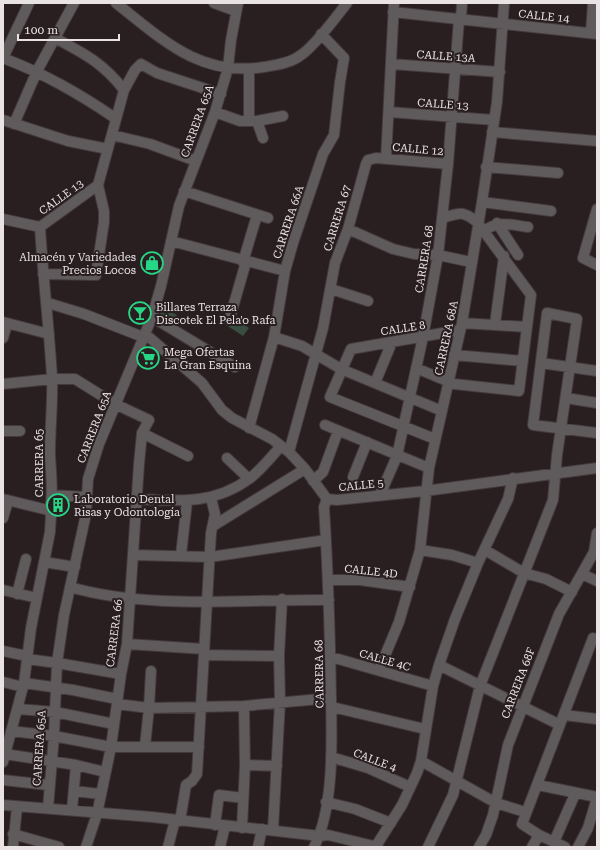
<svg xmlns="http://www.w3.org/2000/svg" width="600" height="850" viewBox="0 0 600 850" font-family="'Roboto Serif',serif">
<rect width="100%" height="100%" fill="#291e20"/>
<!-- park -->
<path fill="#384e40" d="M163 308 177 315 172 324 158 317Z
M229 315 249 328 243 336 223 323Z"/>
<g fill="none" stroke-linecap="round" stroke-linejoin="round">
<!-- minor casing -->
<g stroke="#443a3b" stroke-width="12">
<path id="minor" d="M116 3C163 40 200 77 264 67 276 65 291 63 301 55 315 46 336 17 347 3
M214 3 236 11
M393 12 597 34
M461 19 462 3
M591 33 593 3
M55 38C85 54 103 63 124 90
M3 58C45 74 78 93 115 118
M3 58 29 3
M391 64 500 72
M215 112 240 121H257L283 116
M389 112 494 120
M3 120 68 141 108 149
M249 120V69
M257 121 263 138
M14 124 37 71 74 3
M492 132 597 141
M112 135 150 144 196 161
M386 159 394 3
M486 167 558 173
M184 191 268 218
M482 202 551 211
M597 209 583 258 597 265
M3 219 40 227
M497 223 518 255
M40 227 98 185 124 90 135 70 141 64 157 73 221 94
M40 227C43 277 49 327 52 377 53 402 50 427 50 453 50 465 55 502 48 510
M348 229 393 249 414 254 438 255 471 262
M484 231C497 220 512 225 528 227
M171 241 285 271
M243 262 257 215
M43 274 96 275 104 222V211L98 185
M331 289 368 301
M48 303 84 314 143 337 150 338 202 383 222 410 232 418 272 439 289 452 305 469 327 499 337 500 425 491 597 468
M231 314 246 262
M152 317 235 367
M3 322 49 334
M462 323 527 327
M495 324 504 256
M274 337 302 346 341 369 442 411
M3 338 7 324
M454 355 523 361
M541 363 597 371
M416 368 454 384 519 391 531 295 477 222C462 210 459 213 442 218
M375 383 392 342
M3 384 52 379H75L115 404 149 420 142 433 139 464 127 644 121 674 111 747 97 814 86 847
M566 398 597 403
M325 425 429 468
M249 428 274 337 285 271 293 243 323 154 334 135 340 82 344 58 321 34
M3 431H20
M142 433 188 456
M435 439 330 397 351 349 460 330
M289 452 323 328 335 263 348 229 366 164 368 160 376 158 448 164
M227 458 249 479
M353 477 367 442
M313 481 323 472 338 431
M52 495 86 497
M380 495 397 456 423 337 438 255 448 164 459 19
M3 499 48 510
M137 499C178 501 213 505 249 479 261 470 271 457 281 446
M3 518 8 501
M213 526 305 469
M420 550 452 555 478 563
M485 550 524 573 546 579 572 592
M134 555 210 557 326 540
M181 555 187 502
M44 562 75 567
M582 574 597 581
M329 580H360L410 587
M70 587C149 610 246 599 329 600
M3 590 37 598
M17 594 26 559
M127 644 204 649
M3 651 27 656
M204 655 279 656
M331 657 433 686
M27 659 57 663 121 674
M439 665 560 725
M379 670 399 622 420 550 429 468 462 323 482 202 497 102 504 3
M3 682 23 687
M24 683 73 690 117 699
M117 704 149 708 244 706 331 698
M332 707 425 729
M18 709 55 712 114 724
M564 715 597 719
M11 731 54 736 111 747H199
M145 746 149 708 151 671
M5 754 76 765 105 772
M331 757 368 768 410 787
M421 761 496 803 525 812
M3 762 24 683 31 628 50 532 51 514 48 510
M245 765 277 766
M3 780 48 785
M538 785 597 797
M74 791 100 794
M326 802 355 809 391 823
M3 805 152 817 320 836 328 835 378 847
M48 808 54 736 57 663 64 615 86 514 88 479 99 444 152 317 161 286 179 206 215 112 228 68 231 40 238 3
M72 810 76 765
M180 821 186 785 192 781 197 774 211 533 215 514 211 498
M215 825 219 795 243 798
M242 828 245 765 244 706
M273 830 280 702 279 656 282 599
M13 834 59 847
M554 842 575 794
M376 846 402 805 417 773 421 761 433 686 439 665 455 619 478 563 508 499 513 478
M13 847 17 807
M168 847 175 820
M220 847 225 826
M258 847 262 829
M314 847C334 809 332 741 331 698 330 634 328 571 324 507L327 499
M428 847 453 795 480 686 553 500 557 455 577 319 547 313 533 425 597 433
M479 847 486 835 493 815 508 745 559 614 594 552 597 533
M532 847 539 835
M565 847 539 835 522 824 593 638
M578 847 588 828 597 798"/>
</g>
<!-- minor -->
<use href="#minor" stroke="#5f5a5b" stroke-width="10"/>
</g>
<!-- icons -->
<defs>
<g id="shop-ring" transform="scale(1.15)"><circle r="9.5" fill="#291e20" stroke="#26d886" stroke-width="1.5"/><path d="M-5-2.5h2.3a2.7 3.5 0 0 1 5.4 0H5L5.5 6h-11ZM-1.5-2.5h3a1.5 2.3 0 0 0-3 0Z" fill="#26d886"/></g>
<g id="bar-ring" transform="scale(1.15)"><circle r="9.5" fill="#291e20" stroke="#26d886" stroke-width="1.5"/><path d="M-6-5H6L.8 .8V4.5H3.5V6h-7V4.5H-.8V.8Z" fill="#26d886"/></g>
<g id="supermarket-ring" transform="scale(1.15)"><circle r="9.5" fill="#291e20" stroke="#26d886" stroke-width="1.5"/><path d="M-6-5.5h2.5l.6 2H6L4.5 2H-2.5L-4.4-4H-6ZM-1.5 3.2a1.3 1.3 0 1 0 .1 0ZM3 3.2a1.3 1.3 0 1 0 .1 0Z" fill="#26d886"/></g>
<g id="building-ring" transform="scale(1.15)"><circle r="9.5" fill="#291e20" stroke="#26d886" stroke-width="1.5"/><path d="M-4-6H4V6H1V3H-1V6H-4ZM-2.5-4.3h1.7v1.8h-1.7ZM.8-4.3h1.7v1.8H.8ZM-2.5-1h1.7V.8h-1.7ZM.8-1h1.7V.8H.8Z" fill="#26d886"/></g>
</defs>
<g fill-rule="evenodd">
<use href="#shop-ring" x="152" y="263"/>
<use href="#bar-ring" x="140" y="313"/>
<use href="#supermarket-ring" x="148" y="358"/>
<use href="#building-ring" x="58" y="505"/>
</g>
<g text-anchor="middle" stroke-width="4" stroke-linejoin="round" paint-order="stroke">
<!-- street labels -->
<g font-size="11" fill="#eae3e4" stroke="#291e20">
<text transform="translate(544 16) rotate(6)" y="4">CALLE 14</text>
<text transform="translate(446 56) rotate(4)" y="4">CALLE 13A</text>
<text transform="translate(443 104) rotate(4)" y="4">CALLE 13</text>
<text transform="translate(197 121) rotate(-70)" y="4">CARRERA 65A</text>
<text transform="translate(418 149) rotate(5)" y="4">CALLE 12</text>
<text transform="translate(61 197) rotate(-36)" y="4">CALLE 13</text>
<text transform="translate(337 218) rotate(-73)" y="4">CARRERA 67</text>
<text transform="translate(288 222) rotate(-72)" y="4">CARRERA 66A</text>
<text transform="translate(424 259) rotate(-81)" y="4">CARRERA 68</text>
<text transform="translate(403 328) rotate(-9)" y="4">CALLE 8</text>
<text transform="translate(446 338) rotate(-78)" y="4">CARRERA 68A</text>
<text transform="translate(94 427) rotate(-69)" y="4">CARRERA 65A</text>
<text transform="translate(39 463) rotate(-90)" y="4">CARRERA 65</text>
<text transform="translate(361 485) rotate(-6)" y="4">CALLE 5</text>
<text transform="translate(371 571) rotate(6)" y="4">CALLE 4D</text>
<text transform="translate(114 633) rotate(-83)" y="4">CARRERA 66</text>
<text transform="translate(385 660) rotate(16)" y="4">CALLE 4C</text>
<text transform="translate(319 674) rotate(-91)" y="4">CARRERA 68</text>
<text transform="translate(518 683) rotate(-69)" y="4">CARRERA 68F</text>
<text transform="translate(39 748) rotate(-86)" y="4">CARRERA 65A</text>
<text transform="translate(375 760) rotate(21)" y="4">CALLE 4</text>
</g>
<!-- poi labels -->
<g font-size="11" fill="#eae3e4" stroke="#291e20" text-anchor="start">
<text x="136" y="261" text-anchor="end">Almacén y Variedades<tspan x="136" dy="13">Precios Locos</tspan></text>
<text x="156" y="311">Billares Terraza<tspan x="156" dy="13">Discotek El Pela'o Rafa</tspan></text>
<text x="164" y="356">Mega Ofertas<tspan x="164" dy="13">La Gran Esquina</tspan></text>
<text x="74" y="503">Laboratorio Dental<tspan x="74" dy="13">Risas y Odontología</tspan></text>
</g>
</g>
<!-- border -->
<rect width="600" height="850" fill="none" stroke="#eae3e4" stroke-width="8"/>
<!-- scale -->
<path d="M18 34v6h101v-6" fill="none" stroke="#eae3e4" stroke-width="2"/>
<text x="24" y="34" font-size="12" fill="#eae3e4" stroke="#291e20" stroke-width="3" paint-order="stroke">100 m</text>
</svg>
